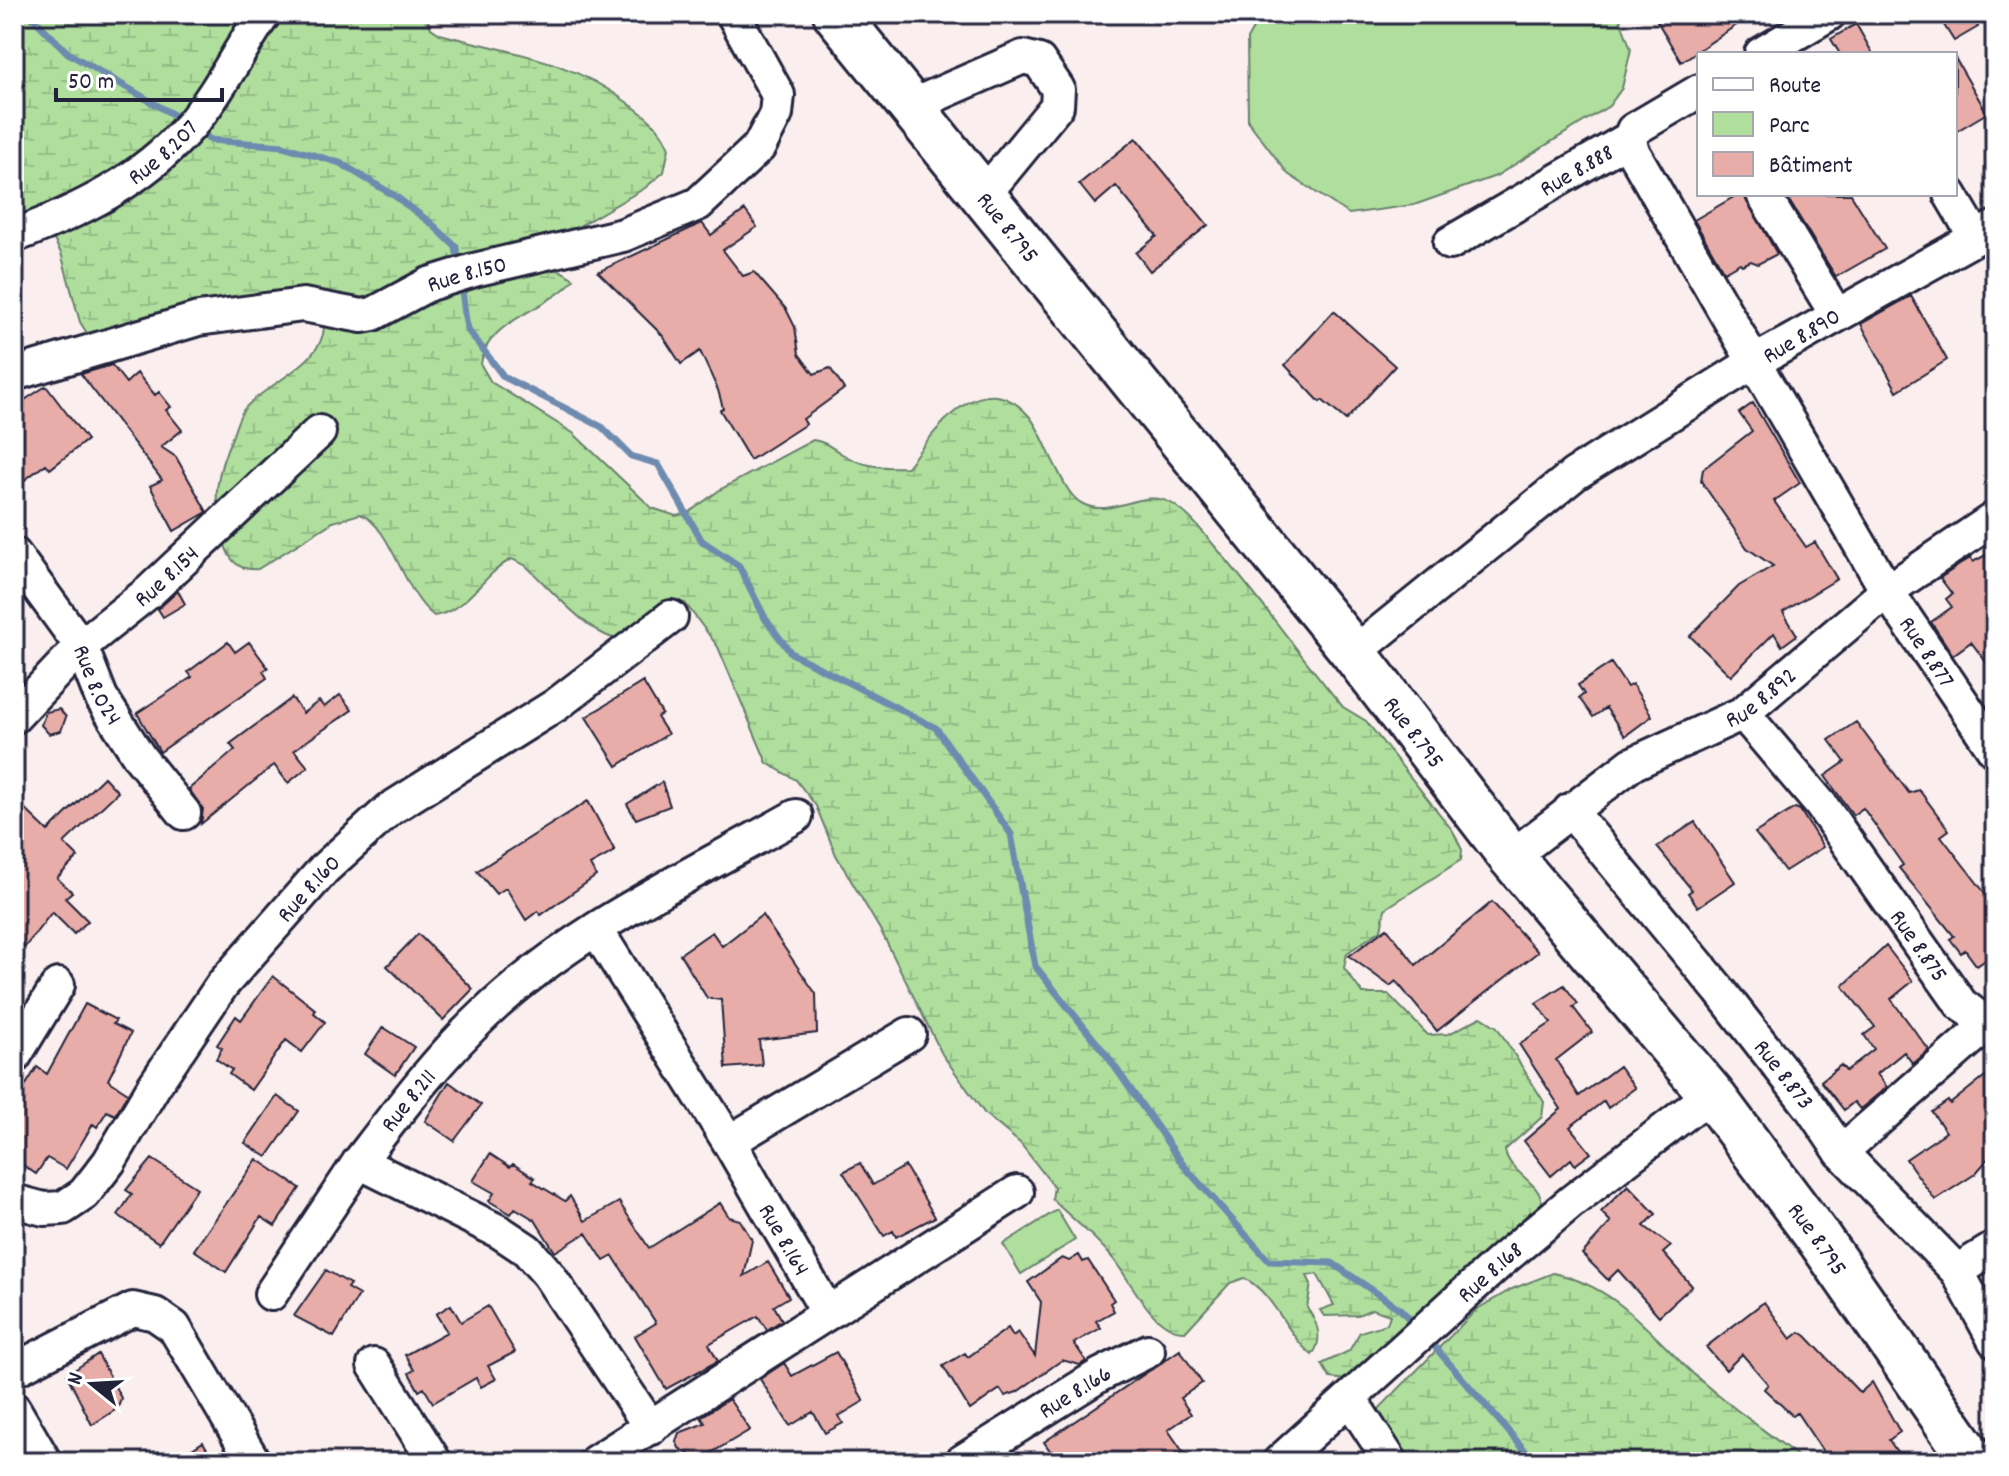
<svg xmlns="http://www.w3.org/2000/svg" width="2009" height="1476" viewBox="0 0 2009 1476" font-family="Dekko,sans-serif">
<defs>
<pattern id="wetland-marsh" width="20" height="14" patternUnits="userSpaceOnUse" patternTransform="scale(2)"><rect width="20" height="14" fill="#afde9d"/><path d="M1 5h8M5 5V1M11 12h8M15 12V8" fill="none" stroke="#96be88"/></pattern>
</defs>
<rect width="100%" height="100%" fill="#faefee"/>
<filter id="ink" filterUnits="userSpaceOnUse"><feTurbulence type="fractalNoise" baseFrequency=".0125" numOctaves="2"/><feDisplacementMap in="SourceGraphic" scale="16" xChannelSelector="R" yChannelSelector="G"/><feConvolveMatrix kernelMatrix="1 2 1 2 8 2 1 2 1" color-interpolation-filters="sRGB"/></filter>
<g filter="url(#ink)">
<!-- green -->
<path fill="#afde9d" stroke="#68806c" stroke-width="2" d="M1261 14H1618L1631 49 1622 88 1609 106 1496 176 1414 205 1349 214 1288 174 1248 121 1247 39Z
M1057 1210 1075 1240 1021 1274 1003 1244Z"/>
<!-- wetland -->
<path fill="url(#wetland-marsh)" stroke="#68806c" stroke-width="2" d="M14 14H425L431 28 440 34C510 53 568 58 628 103 646 116 661 127 669 148L664 172 645 188 574 229 539 241 520 262 561 271 574 279C550 310 485 319 481 365L491 382 573 433 652 508 676 516 688 513 721 489 813 440C826 442 831 447 842 454 863 467 884 468 907 467 935 431 981 361 1029 416 1040 429 1047 450 1055 465 1062 478 1069 497 1083 504 1112 519 1143 487 1171 503 1190 514 1204 534 1218 550 1262 601 1300 656 1343 707L1366 721 1453 831 1462 850 1461 860 1385 909 1381 930 1347 953 1344 968 1363 994H1388L1428 1035 1449 1034 1481 1017 1497 1027 1544 1102 1542 1117 1505 1150C1509 1173 1538 1180 1542 1202L1536 1211 1347 1380 1330 1378 1322 1364 1349 1351 1360 1332 1387 1324 1390 1315 1372 1309 1358 1315 1324 1316 1320 1310 1334 1305 1317 1274 1307 1276 1311 1284 1307 1308C1318 1323 1324 1339 1312 1355 1285 1333 1275 1294 1244 1278L1230 1283 1186 1331C1153 1334 1129 1276 1110 1255 1093 1235 1071 1218 1052 1199L1054 1187 1020 1143 985 1114 942 1054 882 933 836 855 816 806 796 780 767 763 718 647 685 603 672 601C659 613 640 636 623 639 596 643 545 583 525 565L512 559C483 573 469 610 434 616 402 592 392 526 360 514L333 522 258 569C238 571 229 560 224 542 211 501 216 473 233 435 236 426 239 414 246 407 268 383 325 362 324 325L281 293 220 299 94 334 87 333 80 322 61 253 42 218 28 212 14 214Z
M1553 1273C1613 1286 1643 1325 1685 1366 1721 1401 1765 1430 1805 1462H1390L1363 1425 1477 1309 1512 1289Z"/>
<g fill="none" stroke-linecap="round" stroke-linejoin="round">
<!-- stream -->
<path stroke="#6e8baf" stroke-width="7" d="M29 14 68 53 184 121
M197 131 211 140 283 146 340 163 395 196 432 224 456 247 459 267
M461 283 467 329 504 377 602 427 631 456 658 464 702 541 739 566 766 620 791 653 936 728 1011 834 1035 966 1108 1057 1184 1166 1269 1261 1332 1263 1400 1309 1417 1327
M1428 1339 1535 1462"/>
</g>
<!-- building -->
<path fill="#e8ada8" stroke="#22223b" stroke-width="2" d="M1653 14H1753L1681 62Z
M1937 14H1970L1978 27 1954 41Z
M1856 24 1873 54H1840L1831 39Z
M1955 58 1987 113 1955 132Z
M1136 138 1208 225 1150 271 1136 253 1157 236 1116 186 1095 204 1079 184Z
M1739 194H1744L1777 254 1758 264 1751 261 1742 265 1740 263 1724 272 1694 220Z
M1785 194H1851L1885 249 1836 277Z
M745 210 757 227 723 250 743 276 754 272 786 309 795 327 799 354 814 374 830 368 844 389 803 419 806 424 750 460 720 410 723 408 718 390 700 351 681 364 662 335 598 272 702 223 711 235Z
M1911 296 1947 360 1897 391 1861 324Z
M1334 311 1395 366 1346 420 1322 400 1320 402 1285 365Z
M112 365 126 383 137 373 155 395 159 392 171 407 166 410 182 430 161 447 176 457 207 512 174 531 150 486 162 480 81 374Z
M46 386 87 440 50 469 46 464 14 488V407Z
M1753 403 1800 483 1774 501 1806 547 1815 542 1837 579 1783 612 1797 635 1782 646 1774 633 1731 676 1690 636 1739 586 1773 566 1747 548 1701 481 1703 469 1752 431 1739 413Z
M1995 550V674L1971 642 1953 655 1931 622 1952 607 1946 599 1952 594 1940 578 1970 558 1973 562Z
M178 591 185 604 163 617 158 609Z
M228 642 235 652 249 642 268 668 263 671 267 678 160 752 137 713 192 677 188 672Z
M1611 663 1627 687 1632 684 1652 716 1625 736 1606 708 1593 717 1579 698 1584 694 1578 685Z
M643 682 662 714 657 717 668 734 617 766 586 717Z
M340 695 352 710 294 750 308 767 288 783 274 765 201 824 203 809 189 789 235 750 230 744 292 698 303 713 319 701 324 707Z
M59 709 66 717 61 731 49 734 41 725 46 712Z
M1856 722 1909 793 1919 790 1949 830 1941 836 1995 906V953L1977 966 1965 950 1961 953 1950 939 1954 936 1899 868 1903 865 1863 808 1853 815 1825 776 1845 762 1829 740Z
M104 777 118 792 64 843 78 857 57 878 72 892 65 898 88 921 74 934 52 912 25 947 14 940V815L22 806 48 831Z
M662 782 670 806 636 819 627 804Z
M588 801 615 851 590 865 596 876 541 915 538 911 526 920 506 888 496 894 477 871Z
M1795 808 1800 810 1823 847 1785 871 1755 833Z
M1695 822 1735 882 1698 907 1688 893 1692 890 1657 847Z
M1492 902 1538 952 1437 1031 1396 981 1390 986 1349 956 1387 928 1416 965Z
M762 915 816 994 817 1033 759 1040 762 1065 726 1068 721 1000 707 998 680 954 712 932 722 946Z
M418 934 473 989 443 1020 387 966Z
M1886 946 1913 981 1891 999 1929 1050 1913 1064 1904 1052 1877 1074 1887 1087 1860 1109 1854 1102 1844 1110 1821 1081 1841 1065 1846 1071 1874 1049 1864 1035 1875 1027 1843 986Z
M273 976 316 1010 314 1013 325 1022 302 1052 286 1040 251 1090 229 1074 232 1070 216 1059 222 1048 217 1045 236 1016 241 1020Z
M1564 985 1578 1004 1573 1007 1592 1032 1556 1060 1579 1096 1619 1066 1635 1088 1608 1108 1604 1101 1570 1127 1591 1153 1575 1165 1571 1159 1551 1176 1524 1141 1561 1109 1519 1044 1551 1023 1536 1003Z
M85 1004 116 1020 113 1024 131 1033 108 1080 128 1093 115 1115 107 1111 97 1127 93 1124 66 1169 47 1158 36 1174 14 1159V1104L37 1067 47 1074Z
M383 1027 414 1047 395 1075 365 1054Z
M1995 1068V1151L1975 1174 1935 1200 1906 1159 1946 1132 1932 1112 1948 1101 1950 1104Z
M449 1082 481 1105 454 1141 425 1121Z
M277 1096 299 1111 267 1157 245 1143Z
M490 1154 510 1167 513 1164 535 1178 532 1181 565 1201 570 1196 585 1221 619 1202 649 1248 720 1203 729 1217 740 1220 752 1240 744 1276 768 1262 789 1297 774 1306 782 1320 767 1330 758 1316 709 1344 718 1361 666 1389 635 1336 656 1323 613 1256 604 1261 586 1233 555 1252 535 1220 515 1208 511 1214 489 1201 494 1193 473 1181Z
M152 1159 197 1188 159 1243 118 1215 132 1194 126 1190Z
M257 1159 300 1188 275 1226 261 1217 226 1272 194 1250Z
M860 1163 873 1185 905 1166 935 1217 896 1237 893 1231 884 1236 843 1172Z
M1628 1185 1656 1214 1644 1226 1671 1246 1663 1253 1692 1286 1659 1316 1618 1270 1608 1280 1582 1254 1611 1222 1601 1212Z
M1079 1255 1083 1262 1088 1260 1114 1300 1110 1303 1114 1311 1096 1321 1101 1328 1074 1343 1086 1361 1080 1365 1062 1360 1017 1392 1005 1396 1000 1389 970 1410 943 1366 965 1353 968 1357 1008 1328 1013 1336 1018 1332 1035 1356 1041 1302 1028 1282 1062 1258 1069 1261Z
M326 1270 350 1284 347 1288 359 1295 334 1337 294 1316Z
M1764 1302 1791 1339 1800 1332 1806 1336 1860 1393 1872 1382 1900 1432 1889 1440 1904 1462H1830L1797 1413 1793 1416 1764 1389 1768 1384 1742 1354 1726 1370 1706 1347Z
M451 1305 461 1322 488 1306 515 1352 488 1366 496 1379 481 1387 476 1378 433 1403 424 1388 419 1391 409 1373 414 1370 405 1355 447 1332 436 1314Z
M1180 1350 1202 1383 1180 1398 1191 1414 1168 1430 1190 1462H1058L1044 1442Z
M836 1352 864 1401 839 1416 843 1423 825 1433 813 1412 790 1426 760 1379 784 1363 792 1376Z
M98 1354 121 1398 118 1408 92 1425 67 1375Z
M729 1399 750 1430 699 1460 679 1448 676 1441 679 1433 705 1423 701 1417Z
M203 1442 215 1462H172Z"/>
<g fill="none" stroke-linecap="round" stroke-linejoin="round">
<!-- minor casing -->
<g stroke="#22223b" stroke-width="38">
<g id="minor">
<path d="M1761 54 1829 14"/>
<path d="M911 106 1023 57 1039 61 1058 89 1057 106 983 196"/>
<path d="M1763 194 1836 314"/>
<path d="M1950 194 1976 238"/>
<path id="s1" d="M1995 227 1754 362 1887 591 1995 751"/>
<path id="s2" d="M14 236C80 211 142 181 189 127 219 93 238 51 264 14"/>
<path id="s3" d="M1450 243 1630 138 1633 130 1699 91"/>
<path id="s4" d="M14 374 198 319 303 305 362 316 373 314 429 284 474 270 623 235 698 204 759 147 776 114 778 95 733 14"/>
<path id="s5" d="M14 554 81 646 101 697 140 758 184 813"/>
<path d="M1354 653 1575 474 1754 362 1632 150 1630 138"/>
<path id="s6" d="M1743 713 1821 805 1961 1004 1974 1014 1981 1030 1841 1152"/>
<path id="s7" d="M14 717 81 646 150 591 319 432"/>
<path id="s8" d="M1570 810 1720 991 1812 1109 1841 1152 1957 1271 1995 1341"/>
<path id="s9" d="M1511 857 1632 764 1743 713 1887 591 1995 518"/>
<path d="M14 1057 58 985"/>
<path d="M729 1142 909 1034"/>
<path id="s10" d="M14 1201 44 1209 63 1208 84 1194 109 1162 154 1086 222 985 324 869 390 809 556 705 671 617"/>
<path d="M1957 1271 1995 1248"/>
<path d="M271 1294 359 1162"/>
<path d="M828 1313 1017 1192"/>
<path d="M374 1365 435 1462"/>
<path d="M14 1370 133 1309 155 1314 174 1327 254 1462"/>
<path d="M1350 1399 1391 1462"/>
<path d="M14 1409 45 1462"/>
<path id="s11" d="M651 1428 548 1274 527 1250 500 1232 359 1162C399 1110 437 1059 485 1014 574 929 690 876 796 816"/>
<path d="M595 1462 828 1313 729 1142 596 929"/>
<path id="s12" d="M961 1462 1100 1375 1148 1351"/>
<path id="s13" d="M1279 1462 1502 1260 1571 1202 1711 1094"/>
</g>
</g>
<!-- highway casing -->
<g stroke="#22223b" stroke-width="50">
<g id="highway">
<path id="s14" d="M836 14 1354 653 1511 857 1711 1094 1820 1240 1974 1462"/>
</g>
</g>
<!-- minor -->
<use href="#minor" stroke="#fff" stroke-width="32"/>
<!-- highway -->
<use href="#highway" stroke="#fff" stroke-width="44"/>
</g>
</g>
<g text-anchor="middle" stroke-width="8" stroke-linejoin="round" paint-order="stroke">
<!-- street labels -->
<g font-size="24" fill="#22223b" stroke="#fff">
<text dy="8" stroke="none"><textPath href="#s2" startOffset="172">Rue 8.207</textPath></text>
<text dy="8" stroke="none"><textPath href="#s3" startOffset="146">Rue 8.888</textPath></text>
<text dy="8" stroke="none"><textPath href="#s14" startOffset="274">Rue 8.795</textPath></text>
<text dy="8" stroke="none"><textPath href="#s4" startOffset="472">Rue 8.150</textPath></text>
<text transform="translate(1801 335) rotate(-31)" y="8">Rue 8.890</text>
<text dy="8" stroke="none"><textPath href="#s7" startOffset="208">Rue 8.154</textPath></text>
<text dy="8" stroke="none"><textPath href="#s1" startOffset="614">Rue 8.877</textPath></text>
<text dy="8" stroke="none"><textPath href="#s5" startOffset="156">Rue 8.024</textPath></text>
<text dy="8" stroke="none"><textPath href="#s9" startOffset="298">Rue 8.892</textPath></text>
<text dy="8" stroke="none"><textPath href="#s14" startOffset="922">Rue 8.795</textPath></text>
<text dy="8" stroke="none"><textPath href="#s10" startOffset="456">Rue 8.160</textPath></text>
<text dy="8" stroke="none"><textPath href="#s6" startOffset="292">Rue 8.875</textPath></text>
<text dy="8" stroke="none"><textPath href="#s8" startOffset="340">Rue 8.873</textPath></text>
<text dy="8" stroke="none"><textPath href="#s11" startOffset="486">Rue 8.211</textPath></text>
<text dy="8" stroke="none"><textPath href="#s14" startOffset="1570">Rue 8.795</textPath></text>
<text transform="translate(785 1239) rotate(60)" y="8">Rue 8.164</text>
<text dy="8" stroke="none"><textPath href="#s13" startOffset="284">Rue 8.168</textPath></text>
<text dy="8" stroke="none"><textPath href="#s12" startOffset="134">Rue 8.166</textPath></text>
</g>
</g>
<!-- margin -->
<rect width="2009" height="1476" fill="none" stroke="#fff" stroke-width="48"/>
<rect x="24" y="24" width="1961" height="1428" fill="none" stroke="#22223b" stroke-width="3" filter="url(#ink)"/>
<!-- legend -->
<rect x="1697" y="52" width="260" height="144" fill="#ffffff" stroke="#a7a7b1" stroke-width="2"/>
<rect x="1713" y="78" width="40" height="12" fill="#ffffff" stroke="#a7a7b1" stroke-width="2"/>
<text x="1769" y="92" font-size="24" fill="#22223b">Route</text>
<rect x="1713" y="112" width="40" height="24" fill="#afde9d" stroke="#a7a7b1" stroke-width="2"/>
<text x="1769" y="132" font-size="24" fill="#22223b">Parc</text>
<rect x="1713" y="152" width="40" height="24" fill="#e8ada8" stroke="#a7a7b1" stroke-width="2"/>
<text x="1769" y="172" font-size="24" fill="#22223b">Bâtiment</text>
<!-- north arrow -->
<g transform="translate(92 1384) rotate(288)" stroke="#ffffff" stroke-width="6" paint-order="stroke">
<path d="M0-6L14 30L0 20L-14 30Z" fill="#22223b"/>
<text y="-12" font-size="22" font-weight="bold" text-anchor="middle" fill="#22223b">N</text>
</g>
<!-- scale -->
<path d="M56 88v12h166v-12" fill="none" stroke="#22223b" stroke-width="4"/>
<text x="68" y="88" font-size="24" fill="#22223b" stroke="#ffffff" stroke-width="6" paint-order="stroke">50 m</text>
</svg>
